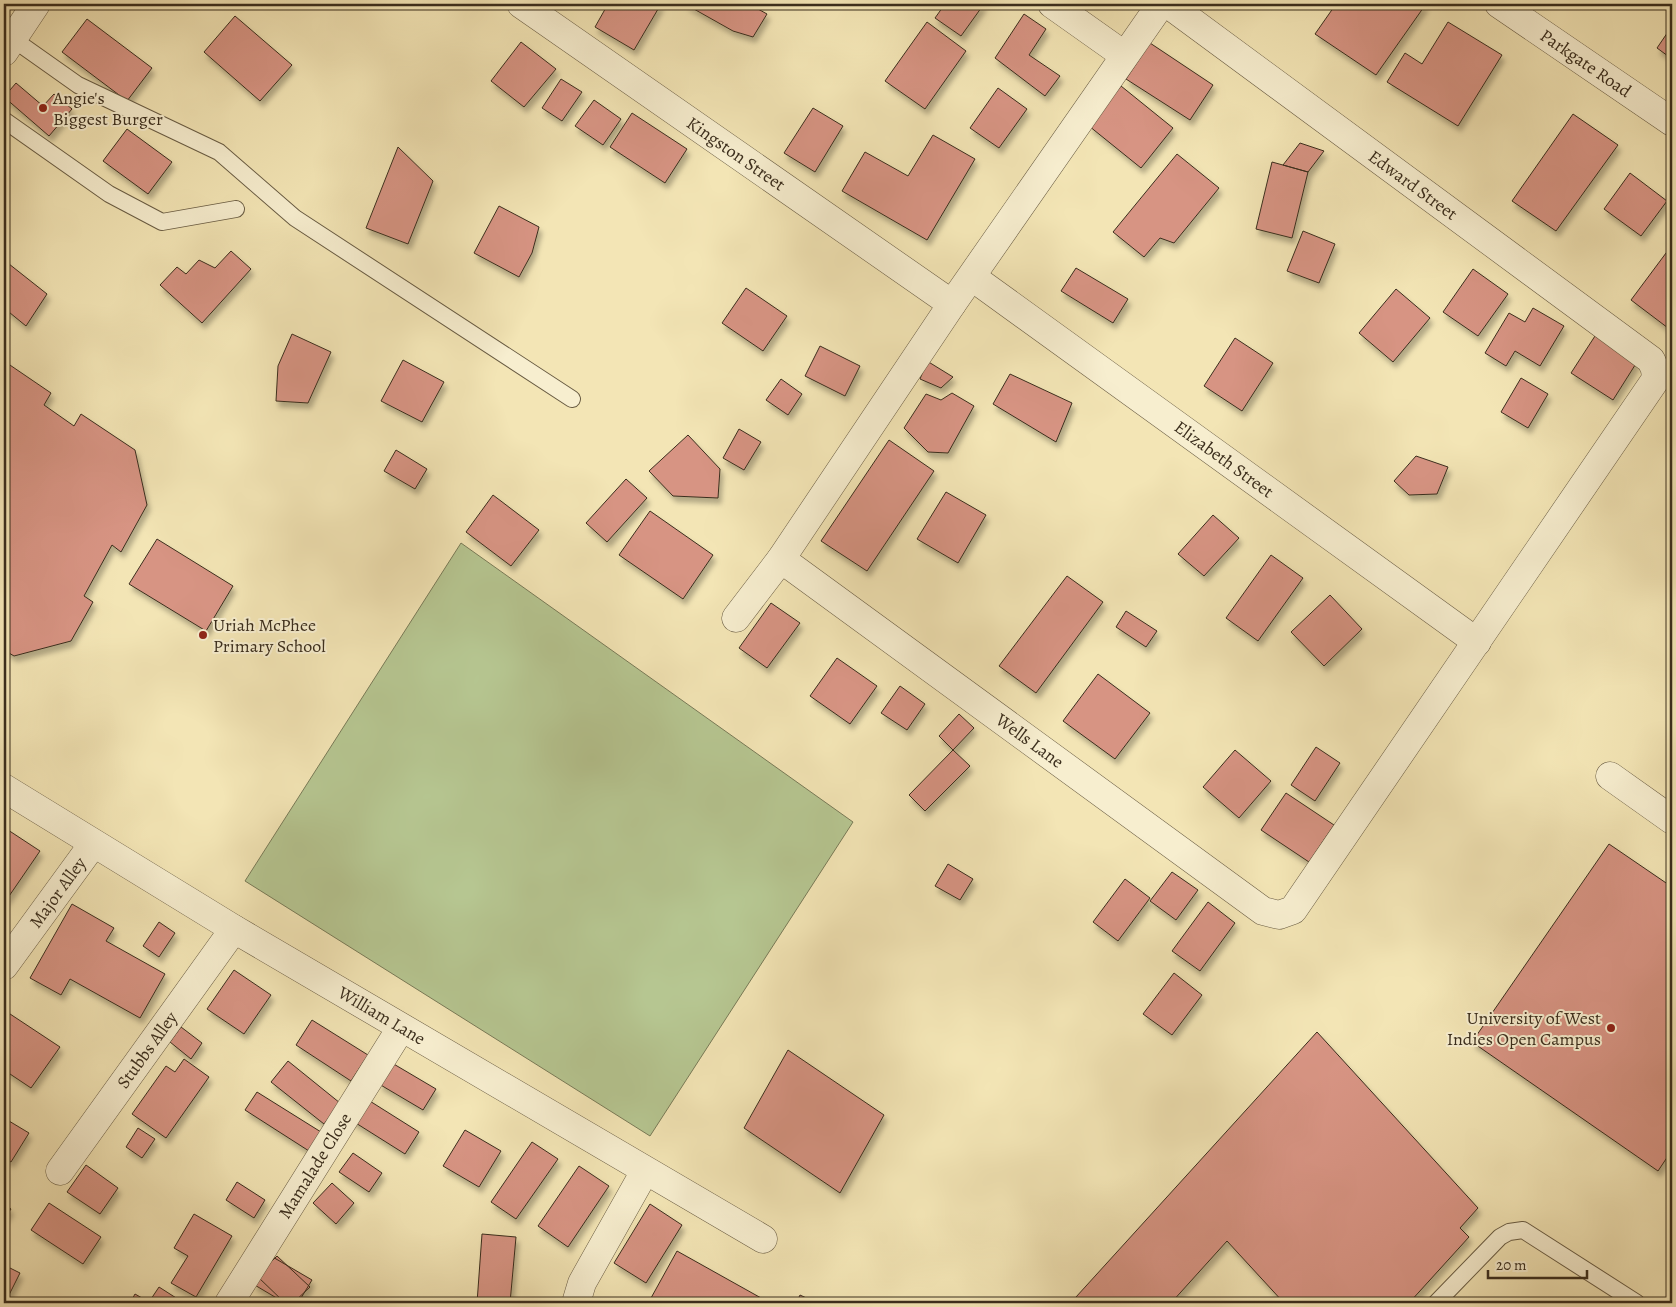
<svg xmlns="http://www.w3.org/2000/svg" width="1676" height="1307" viewBox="0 0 1676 1307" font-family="Alegreya,serif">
<defs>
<filter id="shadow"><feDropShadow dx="3" dy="5.5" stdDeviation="2.5" flood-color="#0004"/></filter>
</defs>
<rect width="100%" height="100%" fill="#f3e5b5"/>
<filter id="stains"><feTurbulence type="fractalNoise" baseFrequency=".004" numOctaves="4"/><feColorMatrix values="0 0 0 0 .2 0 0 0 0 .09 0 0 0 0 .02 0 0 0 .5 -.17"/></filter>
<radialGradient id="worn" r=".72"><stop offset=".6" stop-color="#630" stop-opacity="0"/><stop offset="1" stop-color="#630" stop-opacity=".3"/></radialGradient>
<!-- green -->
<path fill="#b6c691" stroke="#787a57" d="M461 543 853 822 650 1136 245 881Z"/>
<!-- building -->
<path fill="#d79483" stroke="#3b2e1d" filter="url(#shadow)" d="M608 4H661L634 50 595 27Z
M685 4H749L767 14 753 37 733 31Z
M945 4H984L961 36 935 18Z
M1336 4H1426L1376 75 1315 34Z
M1024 14 1046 29 1029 55 1060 76 1045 96 995 58Z
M235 16 292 65 260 101 204 52Z
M87 19 152 68 127 101 62 52Z
M927 22 966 51 925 109 885 81Z
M1448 22 1502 55 1458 126 1387 82 1405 53 1422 64Z
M1672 26V59L1657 48Z
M521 42 556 69 524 107 491 81Z
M1150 43 1213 85 1190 120 1126 79Z
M561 79 582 92 562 121 542 108Z
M16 83 43 106 54 94 72 109 49 136 4 97Z
M1121 86 1173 128 1141 168 1089 126Z
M998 88 1027 109 999 148 970 128Z
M594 100 621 119 603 145 575 126Z
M813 108 843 126 815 172 784 153Z
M632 113 687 149 665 183 610 147Z
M1573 114 1618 145 1556 231 1512 201Z
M127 129 172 162 148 194 103 161Z
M933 135 975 159 927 240 842 191 865 152 908 176Z
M1300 143 1324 151 1308 172 1283 165Z
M398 147 433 181 408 244 366 228Z
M1177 154 1219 188 1174 243 1160 238 1144 257 1113 232Z
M1272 162 1308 172 1292 238 1256 229Z
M1630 173 1667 201 1641 236 1604 209Z
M499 206 539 227 532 253 519 277 474 253Z
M1303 231 1335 244 1319 283 1287 271Z
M1672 245V331L1631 300Z
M231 251 251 269 202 323 160 285 177 267 186 274 199 260 215 268Z
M4 260 47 294 26 326 4 308Z
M1076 268 1128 299 1113 323 1061 291Z
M1473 269 1508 294 1478 336 1443 312Z
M746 288 787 316 763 351 722 323Z
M1396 289 1430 318 1393 362 1359 333Z
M1533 308 1564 326 1540 366 1515 351 1506 366 1485 353 1509 313 1525 322Z
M292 334 331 352 308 403 276 401 278 366Z
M1595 336 1637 362 1613 400 1571 373Z
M1235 338 1273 363 1242 411 1204 386Z
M820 346 860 366 845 396 805 376Z
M403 360 444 382 422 422 381 401Z
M4 361 51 393 44 405 74 426 81 414 135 450 147 505 121 552 112 545 84 596 93 602 71 641 14 656 4 650Z
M927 361 953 377 941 388 920 379Z
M1010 374 1072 403 1056 442 993 404Z
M1521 378 1548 394 1528 428 1501 412Z
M781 379 802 394 788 415 766 400Z
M952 393 974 406 948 453 928 452 904 428 926 394 941 400Z
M739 429 761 442 744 470 723 458Z
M688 435 720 469 718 498 673 496 649 471Z
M889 440 934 471 867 571 821 541Z
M396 450 427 469 415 489 384 471Z
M1416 456 1448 467 1437 494 1409 495 1394 481Z
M626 479 647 498 607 542 586 523Z
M946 492 986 515 958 563 917 539Z
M493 495 539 530 511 566 466 532Z
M650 511 713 555 683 599 619 555Z
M1213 515 1239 538 1204 576 1178 554Z
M157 539 233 586 206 631 129 584Z
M1271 555 1303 578 1258 641 1226 618Z
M1067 576 1103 602 1036 693 999 666Z
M1330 595 1362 629 1324 666 1291 632Z
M771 603 800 623 767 668 739 648Z
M1126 611 1157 631 1146 647 1116 627Z
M837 658 877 686 850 724 810 696Z
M1098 674 1150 713 1115 759 1063 721Z
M900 686 925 704 907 730 881 713Z
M959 714 974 728 953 750 939 736Z
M1672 723V737L1669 725Z
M1316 747 1340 763 1315 801 1291 785Z
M953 750 970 766 925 811 909 795Z
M1235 750 1271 781 1239 818 1203 787Z
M1286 793 1334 825 1309 862 1261 830Z
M5 828 40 851 5 902 4 830Z
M1609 844 1672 887V1150L1658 1171 1472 1042Z
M948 864 973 879 960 900 935 886Z
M1172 872 1198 890 1176 920 1150 901Z
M1125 879 1150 898 1118 941 1093 922Z
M1208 902 1235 923 1200 971 1172 951Z
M72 904 114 928 106 941 165 974 140 1018 70 979 61 995 30 978Z
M159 922 175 933 159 957 143 946Z
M234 970 271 995 244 1034 207 1009Z
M1174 973 1202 995 1172 1035 1143 1014Z
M4 1010 60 1047 31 1088 4 1070Z
M312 1020 368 1055 351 1081 296 1045Z
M181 1027 202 1043 191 1059 170 1042Z
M1317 1032 1478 1208 1460 1228 1469 1237 1409 1303H1284L1227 1241 1171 1303H1081L1076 1297Z
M788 1050 884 1115 840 1193 744 1128Z
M184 1059 209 1077 166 1138 132 1114 166 1066 175 1072Z
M288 1061 340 1103 324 1124 271 1082Z
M392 1063 436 1089 423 1110 379 1084Z
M257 1092 321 1132 309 1151 245 1110Z
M365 1098 419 1132 405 1154 351 1120Z
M4 1118 29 1133 11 1162 4 1158Z
M138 1128 155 1139 142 1158 126 1147Z
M465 1130 501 1151 479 1187 443 1166Z
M532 1142 558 1159 516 1219 491 1202Z
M353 1153 382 1173 369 1192 339 1172Z
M86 1165 118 1188 100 1214 67 1192Z
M579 1166 609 1186 568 1247 538 1226Z
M237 1182 265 1200 254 1218 226 1200Z
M332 1183 354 1203 336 1224 313 1203Z
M49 1203 101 1237 83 1264 31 1230Z
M4 1204 11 1209 4 1219Z
M650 1204 682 1225 646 1283 614 1263Z
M194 1214 232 1236 196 1297 171 1283 188 1256 174 1248Z
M482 1234 516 1237 510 1303H477Z
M677 1251 770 1303H660L651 1298Z
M271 1256 312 1280 298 1303H285L253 1284Z
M277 1256 310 1287 293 1303H285L257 1276Z
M4 1265 20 1273 5 1303H4Z
M159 1287 184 1303H130L135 1294 149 1302Z
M800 1295 817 1303H796Z"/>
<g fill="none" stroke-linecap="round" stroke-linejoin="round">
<!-- service casing -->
<g stroke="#695c43" stroke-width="18">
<path id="service" d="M13 39 78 85 219 152 295 218 572 399
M4 120 109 194 162 222 236 209
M1436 1303 1500 1237 1509 1232 1523 1230 1637 1303"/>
</g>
<!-- minor casing -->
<g stroke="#695c43" stroke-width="29">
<g id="minor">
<path id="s1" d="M521 4 952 304"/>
<path d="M1052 4 1124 55"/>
<path id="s2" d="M1499 4 1672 122"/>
<path id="s3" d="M972 277 1477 642"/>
<path id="s4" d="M781 559 1263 911 1279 915 1293 910 1656 379 1655 369 1651 360 1168 4"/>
<path d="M736 618 781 559 952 304 1161 4"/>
<path d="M1610 776 1672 820"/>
<path id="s5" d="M4 788 234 929 763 1239"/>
<path id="s6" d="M4 966 93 844"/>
<path id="s7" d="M60 1171 234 929"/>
<path id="s8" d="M229 1303 401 1028"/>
<path d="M576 1303 582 1283 645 1171"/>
</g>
</g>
<!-- tertiary casing -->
<g stroke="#695c43" stroke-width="29">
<path id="tertiary" d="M4 52 36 4"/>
</g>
<!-- service -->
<use href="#service" stroke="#f7eecf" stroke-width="16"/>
<!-- minor -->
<use href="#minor" stroke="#f7eecf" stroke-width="28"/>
<!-- tertiary -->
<use href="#tertiary" stroke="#f7eecf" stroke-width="28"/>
</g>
<!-- markers -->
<g fill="#8f2418" stroke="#f7eecf" stroke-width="2">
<circle cx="43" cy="108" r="5"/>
<circle cx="203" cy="635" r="5"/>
<circle cx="1611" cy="1028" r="5"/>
</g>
<g text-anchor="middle" stroke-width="4" stroke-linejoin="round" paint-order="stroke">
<!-- street labels -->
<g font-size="18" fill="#3b2e1d" stroke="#f7eecf">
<text dy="6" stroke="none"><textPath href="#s2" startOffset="105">Parkgate Road</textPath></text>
<text dy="6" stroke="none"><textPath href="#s1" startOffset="262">Kingston Street</textPath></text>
<text transform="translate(1413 185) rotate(36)" y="6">Edward Street</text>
<text dy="6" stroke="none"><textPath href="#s3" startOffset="311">Elizabeth Street</textPath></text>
<text dy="6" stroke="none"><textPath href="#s4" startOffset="308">Wells Lane</textPath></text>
<text dy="6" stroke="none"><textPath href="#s6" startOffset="91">Major Alley</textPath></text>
<text dy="6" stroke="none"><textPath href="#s5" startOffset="441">William Lane</textPath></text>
<text dy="6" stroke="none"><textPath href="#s7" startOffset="149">Stubbs Alley</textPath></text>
<text dy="6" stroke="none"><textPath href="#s8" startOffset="162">Mamalade Close</textPath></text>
</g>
<!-- poi labels -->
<g font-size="18" fill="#3b2e1d" stroke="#f7eecf" text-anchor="start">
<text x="53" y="104">Angie's<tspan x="53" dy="21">Biggest Burger</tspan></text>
<text x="213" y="631">Uriah McPhee<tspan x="213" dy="21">Primary School</tspan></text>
<text x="1601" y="1024" text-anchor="end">University of West<tspan x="1601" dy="21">Indies Open Campus</tspan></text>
</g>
</g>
<!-- margin -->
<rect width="1676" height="1307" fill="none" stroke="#f3e5b5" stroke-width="20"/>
<rect x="5" y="5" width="1666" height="1297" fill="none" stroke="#3b2e1d" stroke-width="2.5"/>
<rect x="10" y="10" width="1656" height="1287" fill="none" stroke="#3b2e1d"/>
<!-- scale -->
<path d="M1488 1270v8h99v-8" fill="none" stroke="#3b2e1d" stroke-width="2.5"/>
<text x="1496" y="1270" font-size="15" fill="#3b2e1d" stroke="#f7eecf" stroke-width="4" paint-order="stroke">20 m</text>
<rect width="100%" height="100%" filter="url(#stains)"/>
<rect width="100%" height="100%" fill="url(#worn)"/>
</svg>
